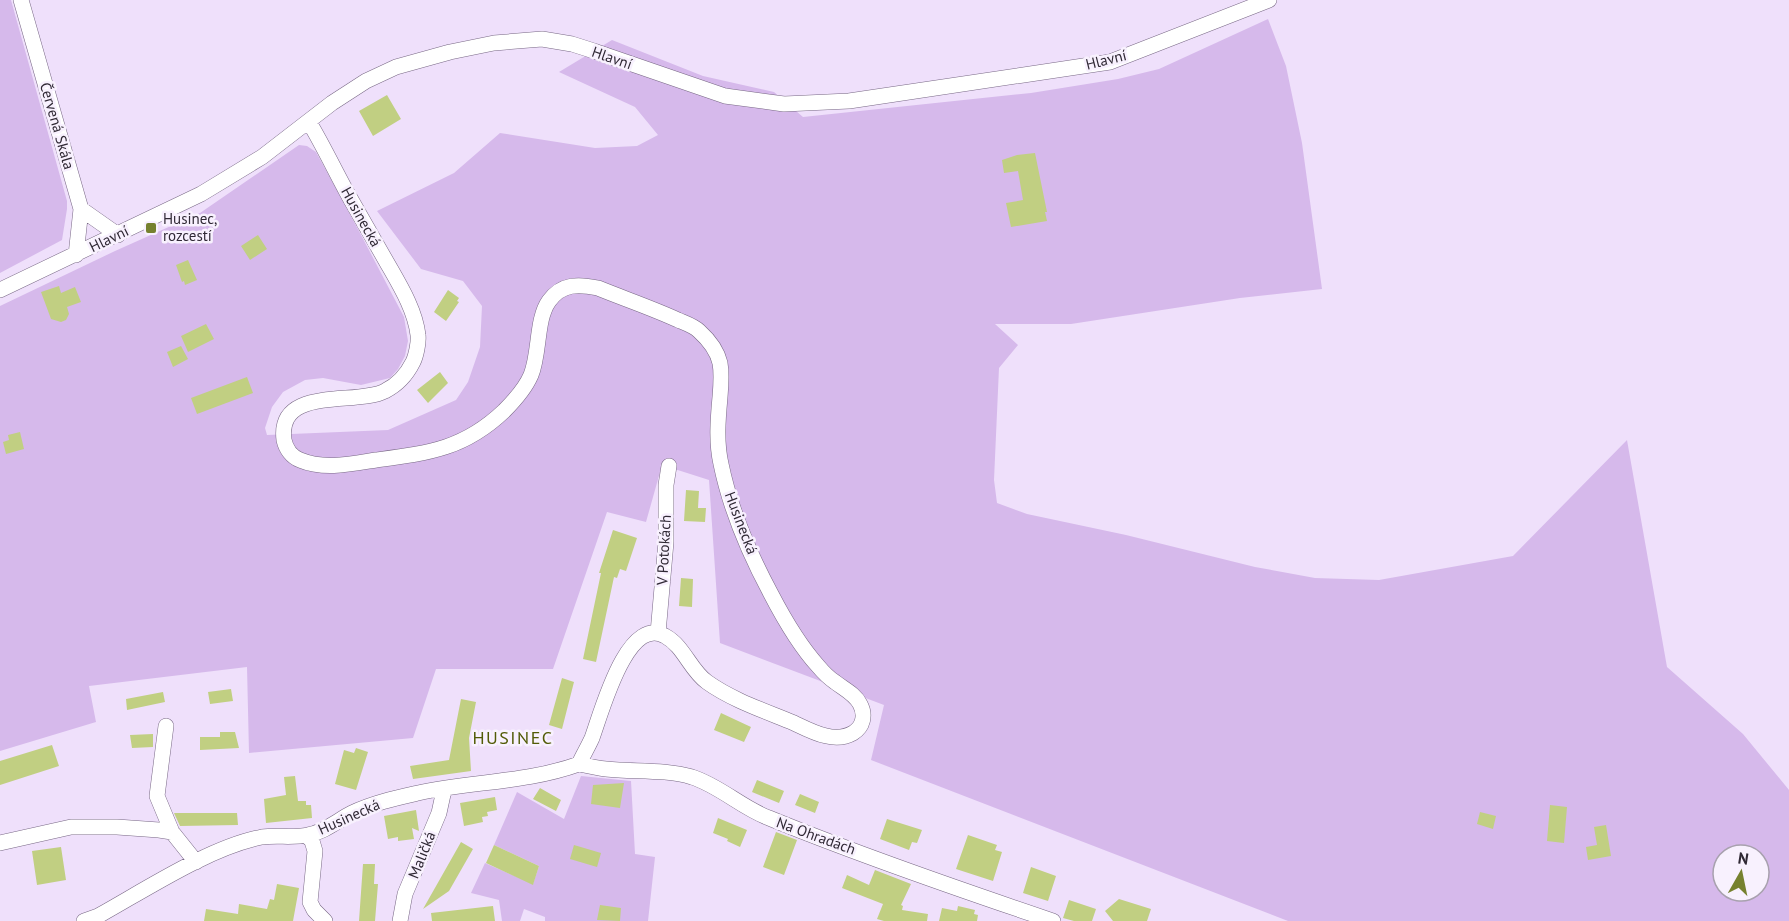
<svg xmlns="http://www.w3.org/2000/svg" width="1789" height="921" viewBox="0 0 1789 921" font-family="'PT Sans',sans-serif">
<rect width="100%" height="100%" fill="#efe0fb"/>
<!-- green -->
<path fill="#d6b9eb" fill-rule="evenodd" d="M0 0H11L67 201V209L62 240 0 273Z
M1268 19 1286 66 1302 143 1322 289 1240 298 1071 324H995L1018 345 999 368 994 480 997 503 1027 514 1126 535 1255 567 1315 578 1379 580 1513 556 1627 440 1667 667 1743 734 1789 790V921H1288L871 760 884 705 720 643 709 480 662 465 646 522 607 512 553 669H436L413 738 249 753 247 667 89 686 96 722 0 751V306L115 251 200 213 299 145 307 146 316 152 359 231 404 317 408 341 405 356 398 369 390 378 361 385 323 378 305 380 283 392 272 407 265 428 267 435 388 430 456 400 468 382 480 347 482 306 463 281 421 269 377 211 454 173 500 133 595 148 637 146 658 135 635 107 559 72 612 40 703 76 774 92 803 117 1031 93 1118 79 1159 69ZM1723 855H1759V891H1723Z
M581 776 631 781 635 854 655 857 648 921H545V917L524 909 520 921H502L499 900 471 893 485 863 533 884 539 866 494 845 517 792 564 819Z"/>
<!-- building -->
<path fill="#c1cf82" d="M387 95 401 119 373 136 359 111Z
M1035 153 1047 212H1045L1047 221 1011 227 1006 203 1023 200 1018 171 1004 173 1002 160 1017 155Z
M258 235 267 249 250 260 241 246Z
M188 260 197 280 185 285 184 281 182 282 176 265Z
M59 286 61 293 75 287 81 302 67 307 69 314 66 320 61 322 51 319 41 292Z
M448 290 459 298 457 301 459 302 446 321 434 312Z
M206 324 214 339 188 352 181 336Z
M181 346 188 359 173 367 167 352Z
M440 372 448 383 428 403 417 390Z
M247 377 253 393 197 414 191 398Z
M20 432 24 449 6 454 3 442 9 440 8 435Z
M686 490 699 491 698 508H706L705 522 684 521Z
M613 530 637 538 626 571 620 569 617 578 614 577 596 662 583 659 601 573H599Z
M681 578 693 579 692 607 679 606Z
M562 678 574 682 562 729 549 725Z
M231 689 233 701 210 704 208 692Z
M163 692 165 702 127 710 126 699Z
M461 699 476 702 469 738 471 771 413 779 410 766 449 760Z
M721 713 751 727 744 742 714 730Z
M220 732H235L239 748 200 750V737H220Z
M153 734V747L132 748 130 735Z
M52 745 59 766 0 785V761Z
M356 748 368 752 356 790 335 784 344 750 354 753Z
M295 776 298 801H306V805H311L312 818 266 823 264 799 286 795 284 777Z
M757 780 784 791 779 803 752 792Z
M624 783 620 808 591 804 593 785Z
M540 788 561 800 556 811 533 799Z
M800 794 819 802 815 813 795 805Z
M495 797 497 810 487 812 488 816 482 817 483 822 464 826 460 803Z
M1550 805 1567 807 1564 843 1547 841Z
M416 810 419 831 412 828 414 839 398 841V837L388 839 384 816Z
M1480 812 1496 816 1493 829 1477 824Z
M174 813H237L238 825 180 826Z
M718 818 747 830 740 847 727 841 728 839 713 833Z
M887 819 922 830 917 843 912 842 909 850 880 839Z
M1606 825 1611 856 1588 860 1586 847 1597 845 1594 827Z
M776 832 797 840 784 875 763 867Z
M968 835 997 845 995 850 1002 852 993 881 956 869Z
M461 842 473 849 449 891 423 909Z
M494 845 539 866 533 885 486 863Z
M574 845 601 853 597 867 570 859Z
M61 847 66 880 37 885 32 851Z
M363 864H375L374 884H378L375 921H359Z
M1031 867 1056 876 1048 901 1023 893Z
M875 870 911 884 901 905 903 906 902 910 928 914 927 921H884L877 919 883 904 842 888 847 875 869 885Z
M277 884 299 888 293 921H204L206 909 238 914 239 904 267 909 270 899 274 900Z
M1119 899 1151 909 1147 921H1113L1105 911Z
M1069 900 1096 909 1092 921H1074L1063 918Z
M600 905 621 908 620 921 597 920Z
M493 906 495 921H432L431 913Z
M958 906 975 910 974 914 978 915 977 921H939L942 908 957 911Z"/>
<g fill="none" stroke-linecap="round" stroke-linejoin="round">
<!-- minor casing -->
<g stroke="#786885" stroke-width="16">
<path id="minor" d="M21 0 81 209 118 235
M76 255 81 209
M0 290 201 194 262 157 332 103 366 81 396 67 450 52 494 43 542 39 572 44 594 51 725 96 784 104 849 101 1110 62 1269 0
M658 633 666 542V485L669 466
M166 726 157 796 172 832 196 862
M579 764C588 766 597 768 606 769 635 772 665 769 692 777 720 786 742 808 769 818 862 856 958 889 1053 921
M307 836 312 841 315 851 310 902 314 910 325 921
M0 843 71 827H117L159 830 172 832
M84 921 98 916C145 890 210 847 262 837 277 835 293 838 308 835 325 832 338 820 352 813 373 803 396 798 418 793 473 781 526 783 579 764 583 755 588 747 592 738 601 714 627 614 665 636 684 646 690 670 707 682 732 700 765 711 794 723 811 731 834 744 853 733 863 727 866 715 860 704 855 694 844 689 835 682 829 678 823 672 818 666 799 645 784 619 771 594 749 553 730 508 721 464 716 442 718 419 720 397 721 385 722 374 720 363 717 350 709 340 699 331 694 326 685 323 678 320 652 308 625 299 598 288 579 284 562 283 549 301 536 319 540 353 531 375 525 389 515 400 504 411 464 449 429 453 376 460 351 464 324 470 300 460 292 457 286 449 284 440 277 385 357 406 385 391 397 385 407 374 413 362 416 356 419 342 418 335 415 309 399 284 386 261 374 240 362 219 350 198 336 173 324 147 309 122
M400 921 405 894 439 813 444 790"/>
</g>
<!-- minor -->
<use href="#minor" stroke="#fff" stroke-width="15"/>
</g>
<!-- markers -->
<rect fill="#76812f" stroke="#f8f1fe" stroke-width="2" x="145" y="222" width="12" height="12" rx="3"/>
<g text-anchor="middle" stroke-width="5" stroke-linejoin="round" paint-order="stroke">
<!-- street labels -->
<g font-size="15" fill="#302935" stroke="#f8f1fe">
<text transform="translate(612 58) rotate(19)" y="5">Hlavní</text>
<text transform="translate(1106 60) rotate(-14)" y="5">Hlavní</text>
<text transform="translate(57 126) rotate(74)" y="5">Červená Skála</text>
<text transform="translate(361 217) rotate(61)" y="5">Husinecká</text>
<text transform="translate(109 239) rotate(-26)" y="5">Hlavní</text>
<text transform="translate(741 523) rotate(69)" y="5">Husinecká</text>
<text transform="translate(664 550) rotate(-87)" y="5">V Potokách</text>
<text transform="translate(349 817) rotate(-24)" y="5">Husinecká</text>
<text transform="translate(816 836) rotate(20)" y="5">Na Ohradách</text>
<text transform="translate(422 855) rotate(-68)" y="5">Maličká</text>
</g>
<!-- poi labels -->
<g font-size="15" fill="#302935" stroke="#f8f1fe" text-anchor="start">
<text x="163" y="224">Husinec,<tspan x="163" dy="17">rozcestí</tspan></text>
</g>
<!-- quarter labels -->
<g font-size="18" letter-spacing="1.5" fill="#525b07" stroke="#f8f1fe">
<text x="513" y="744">HUSINEC</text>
</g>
</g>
<!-- north arrow -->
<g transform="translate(1741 873) rotate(9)"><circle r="28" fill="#f8f1fe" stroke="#a8a1ae" stroke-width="1.5"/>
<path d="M0-4.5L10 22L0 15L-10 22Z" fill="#76812f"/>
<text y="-9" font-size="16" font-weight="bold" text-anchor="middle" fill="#302935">N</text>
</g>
</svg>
